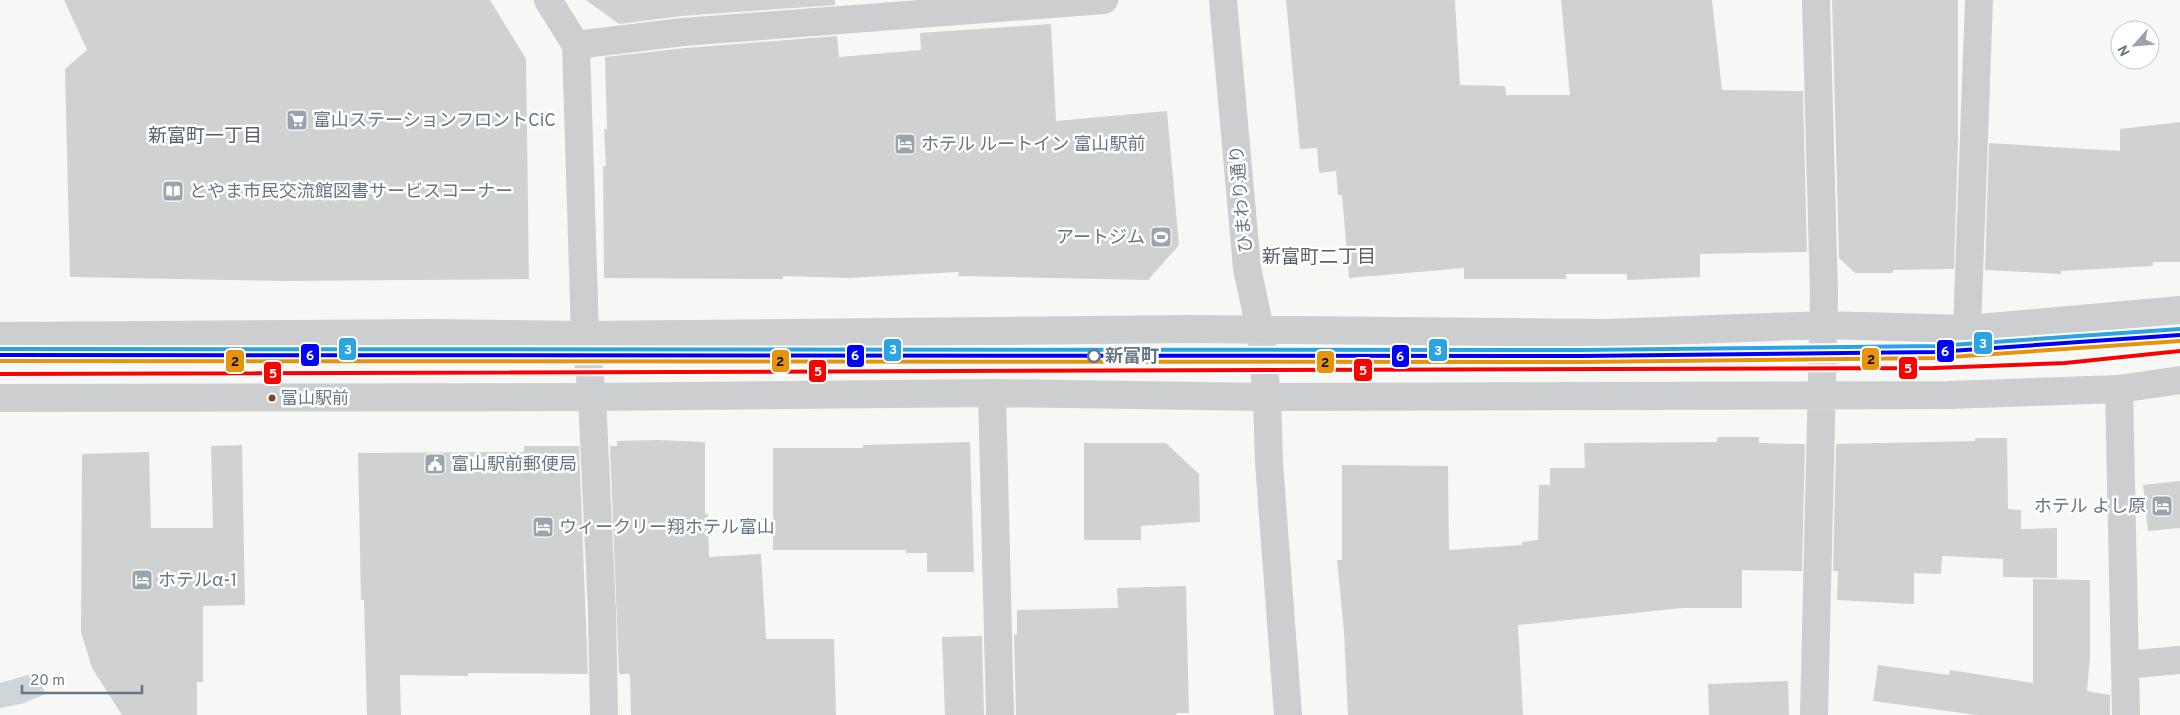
<svg xmlns="http://www.w3.org/2000/svg" width="2180" height="715" viewBox="0 0 2180 715" font-family="Overpass,'Noto Sans JP',sans-serif">
<rect width="100%" height="100%" fill="#f7f7f6"/>
<!-- water -->
<path fill="#cfd6d9" d="M35 673 46 694 21 704 0 708V683Z"/>
<!-- building -->
<path fill="#d0d2d2" d="M64 0H490L526 59 529 279 286 281 70 277 65 69 87 50Z
M586 0H835V5L682 16 619 24Z
M1286 0H1455L1460 85 1505 86 1506 95H1570L1561 0H1712L1722 90 1803 91 1807 252 1700 254V277L1627 280V274H1566V279H1464V268L1349 278 1342 195H1338L1336 171 1319 173 1317 148 1300 149Z
M1832 0H1958V141L1954 269 1893 270V273H1855L1839 258Z
M1051 24 1056 121 1167 111 1179 245 1148 280 958 276 959 272 848 278 783 276V279L604 278 603 166H606L604 129H607L605 57 685 48 837 36 839 57 921 50 920 33Z
M2180 122V262H2153V266L2061 271V274L1985 270 1989 143 2120 151V129Z
M1717 437H1759V443L1805 444 1802 571 1742 570V608H1683L1518 625 1523 715H1348L1344 632 1337 560H1342V465L1448 466 1449 550 1522 545V542L1538 540 1539 485H1550V468H1585L1584 443 1717 442Z
M1975 438H2007L2008 509 2021 510V529L2057 528V578L2003 577V559L1942 556 1941 574 1914 573V604L1837 600 1838 571H1833L1836 444 1975 441Z
M658 440 705 442V514H708L709 557 761 554 766 639H834L836 715H631L630 674H619L610 446H617V441Z
M970 442 974 572H927V553H906V550H773V448H863V445Z
M1084 443H1166L1199 474 1200 522 1141 526V540H1084Z
M242 445 245 605 203 606V682H197V715H122L92 668 81 632 82 454 149 452 151 528H213L211 446Z
M524 446H579L588 674 468 673V676L400 675 401 715H367L364 600H361L358 453 524 452Z
M2180 481V528L2148 531 2143 485Z
M2033 579 2090 580V657L2087 691 2110 695V715H1977L1873 701 1878 665 1949 675 1950 670 2033 683Z
M1186 586 1189 713H1176L1177 715H1016L1014 635 1017 634V610L1118 608 1117 588Z
M982 636 984 715H945L942 637Z
M1788 681 1789 715H1709L1708 684Z"/>
<g fill="none" stroke-linecap="round" stroke-linejoin="round">
<!-- minor -->
<path stroke="#cccecf" stroke-width="28" d="M548 0 576 45 585 335 592 397 602 611 604 715
M576 45 683 32 1104 0
M1967 329 1979 0
M2119 389 2126 715
M992 393 1000 715
M592 397 992 393 1267 397 1949 395 2119 389 2180 380
M2125 665 2180 660
M1814 715 1824 294 1816 0"/>
<!-- tertiary -->
<path stroke="#cccecf" stroke-width="28" d="M1223 0 1247 268 1260 329 1267 397 1269 463 1288 715
M0 336 429 333 585 335 1190 329 1608 333 1824 325 1967 329 2180 310
M0 398 592 397"/>
<!-- tram-1 casing -->
<g stroke="#fff" stroke-width="8">
<path id="tram-1" d="M0 374 1934 368 2065 363 2180 351"/>
</g>
<!-- tram-2 casing -->
<g stroke="#fff" stroke-width="8">
<path id="tram-2" d="M0 355 1581 356 1936 352 2180 335"/>
</g>
<!-- tram-3 casing -->
<g stroke="#fff" stroke-width="8">
<path id="tram-3" d="M0 361 1581 362 1936 358 2180 341"/>
</g>
<!-- tram-4 casing -->
<g stroke="#fff" stroke-width="8">
<path id="tram-4" d="M0 349 1581 350 1936 346 2180 329"/>
</g>
<!-- tram-1 -->
<use href="#tram-1" stroke="#f00" stroke-width="4"/>
<!-- tram-2 -->
<use href="#tram-2" stroke="#00f" stroke-width="4"/>
<!-- tram-3 -->
<use href="#tram-3" stroke="#e7940a" stroke-width="4"/>
<!-- tram-4 -->
<use href="#tram-4" stroke="#2aa4e3" stroke-width="4"/>
</g>
<!-- icons -->
<defs>
<g id="supermarket-square" transform="scale(1.125)"><rect x="-9" y="-9" width="18" height="18" rx="4" fill="#99a4ad" stroke="#fff"/><path d="M-6-5.5h2.5l.6 2H6L4.5 2H-2.5L-4.4-4H-6ZM-1.5 3.2a1.3 1.3 0 1 0 .1 0ZM3 3.2a1.3 1.3 0 1 0 .1 0Z" fill="#fff"/></g>
<g id="hotel-square" transform="scale(1.125)"><rect x="-9" y="-9" width="18" height="18" rx="4" fill="#99a4ad" stroke="#fff"/><path d="M-6-4.5h1.5V1H6V5H4.5V3h-9V5H-6ZM-4 0a1.8 1.8 0 1 1 3.6 0ZM.5 0V-2.5h3Q6-2.5 6 0Z" fill="#fff"/></g>
<g id="library-square" transform="scale(1.125)"><rect x="-9" y="-9" width="18" height="18" rx="4" fill="#99a4ad" stroke="#fff"/><path d="M-6-4Q-3-5.5-.7-3.5V5Q-3 3-6 4ZM6-4Q3-5.5 .7-3.5V5Q3 3 6 4Z" fill="#fff"/></g>
<g id="stadium-square" transform="scale(1.125)"><rect x="-9" y="-9" width="18" height="18" rx="4" fill="#99a4ad" stroke="#fff"/><path d="M0-5a6.5 5 0 1 0 0 10a6.5 5 0 1 0 0-10ZM-3.5-1.8h7v3.6h-7Z" fill="#fff"/></g>
<g id="civic-square" transform="scale(1.125)"><rect x="-9" y="-9" width="18" height="18" rx="4" fill="#99a4ad" stroke="#fff"/><path d="M-.6-6.5H3V-4.5H.6V-3L4-1V1h2V6H-6V1h2V-1L-.6-3ZM-1.2 2.5V6h2.4V2.5Z" fill="#fff"/></g>
</defs>
<g fill-rule="evenodd">
<use href="#supermarket-square" x="297" y="120"/>
<use href="#hotel-square" x="905" y="144"/>
<use href="#library-square" x="173" y="191"/>
<use href="#stadium-square" x="1161" y="237"/>
<use href="#civic-square" x="435" y="464"/>
<use href="#hotel-square" x="2162" y="506"/>
<use href="#hotel-square" x="543" y="527"/>
<use href="#hotel-square" x="142" y="580"/>
</g>
<!-- markers -->
<circle fill="#fff" stroke="#667786" stroke-width="2.5" cx="1094" cy="356" r="6"/>
<circle fill="#7a4b2a" stroke="#fff" stroke-width="2" cx="272" cy="398" r="4.5"/>
<g text-anchor="middle" stroke-width="5" stroke-linejoin="round" paint-order="stroke">
<!-- bus labels -->
<g font-size="17" fill="#667786" stroke="#fff" text-anchor="start">
<text x="281" y="404">富山駅前</text>
</g>
<!-- poi labels -->
<g font-size="18" fill="#667786" stroke="#fff" text-anchor="start">
<text x="313" y="126">富山ステーションフロントCiC</text>
<text x="921" y="150">ホテル ルートイン 富山駅前</text>
<text x="189" y="197">とやま市民交流館図書サービスコーナー</text>
<text x="1145" y="243" text-anchor="end">アートジム</text>
<text x="451" y="470">富山駅前郵便局</text>
<text x="2146" y="512" text-anchor="end">ホテル よし原</text>
<text x="559" y="533">ウィークリー翔ホテル富山</text>
<text x="158" y="586">ホテルα-1</text>
</g>
<!-- street labels -->
<g font-size="18" fill="#667786" stroke="#fff">
<text transform="translate(1241 199) rotate(-95)" y="6">ひまわり通り</text>
</g>
<!-- stop labels -->
<g font-size="18" font-weight="bold" fill="#667786" stroke="#fff" text-anchor="start">
<text x="1105" y="362">新富町</text>
</g>
<!-- neighbourhood labels -->
<g font-size="19" fill="#55606b" stroke="#fff">
<text x="205" y="142">新富町一丁目</text>
<text x="1319" y="263">新富町二丁目</text>
</g>
</g>
<g stroke="#fff" stroke-width="2">
<rect x="1973" y="331" width="20" height="24" rx="5" fill="#2aa4e3"/>
<rect x="338" y="337" width="19" height="24" rx="5" fill="#2aa4e3"/>
<rect x="883" y="338" width="19" height="24" rx="5" fill="#2aa4e3"/>
<rect x="1428" y="338" width="20" height="24" rx="5" fill="#2aa4e3"/>
<rect x="1936" y="339" width="19" height="24" rx="5" fill="#00f"/>
<rect x="300" y="343" width="20" height="24" rx="5" fill="#00f"/>
<rect x="846" y="344" width="19" height="24" rx="5" fill="#00f"/>
<rect x="1391" y="344" width="19" height="24" rx="5" fill="#00f"/>
<rect x="1861" y="347" width="19" height="24" rx="5" fill="#e7940a"/>
<rect x="225" y="349" width="20" height="24" rx="5" fill="#e7940a"/>
<rect x="771" y="349" width="19" height="24" rx="5" fill="#e7940a"/>
<rect x="1316" y="350" width="19" height="24" rx="5" fill="#e7940a"/>
<rect x="1898" y="356" width="20" height="24" rx="5" fill="#f00"/>
<rect x="1353" y="358" width="20" height="24" rx="5" fill="#f00"/>
<rect x="808" y="359" width="19" height="24" rx="5" fill="#f00"/>
<rect x="263" y="361" width="19" height="24" rx="5" fill="#f00"/>
</g>
<g font-size="14" text-anchor="middle" font-weight="bold" fill="#fff">
<text x="1983" y="348">3</text>
<text x="348" y="354">3</text>
<text x="893" y="354">3</text>
<text x="1438" y="355">3</text>
<text x="1945" y="356">6</text>
<text x="310" y="360">6</text>
<text x="855" y="360">6</text>
<text x="1400" y="361">6</text>
<text x="1908" y="373">5</text>
<text x="1363" y="375">5</text>
<text x="818" y="376">5</text>
<text x="273" y="378">5</text>
</g>
<g font-size="14" text-anchor="middle" font-weight="bold" fill="#111">
<text x="1871" y="364">2</text>
<text x="235" y="366">2</text>
<text x="780" y="366">2</text>
<text x="1325" y="367">2</text>
</g>
<!-- north arrow -->
<g transform="translate(2135 45) rotate(243)"><circle r="24" fill="#ffffff" stroke="#c2c9cf"/>
<path d="M0-4L9 19L0 12L-9 19Z" fill="#99a4ad"/>
<text y="-8" font-size="14" font-weight="bold" text-anchor="middle" fill="#667786">N</text>
</g>
<!-- scale -->
<path d="M22 685v8h120v-8" fill="none" stroke="#667786" stroke-width="2.5"/>
<text x="30" y="685" font-size="15" fill="#667786" stroke="#ffffff" stroke-width="4" paint-order="stroke">20 m</text>
</svg>
